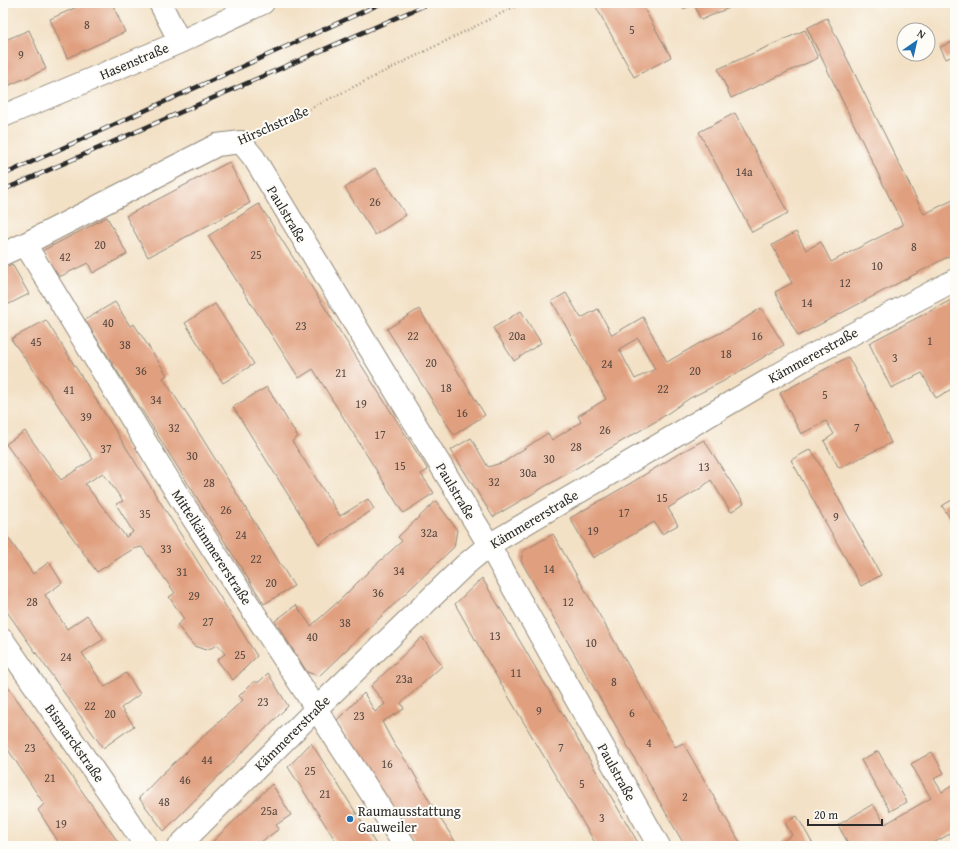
<svg xmlns="http://www.w3.org/2000/svg" width="958" height="849" viewBox="0 0 958 849" font-family="'Gentium Book Plus',serif">
<rect width="100%" height="100%" fill="#fdfcf7"/>
<filter id="ink" filterUnits="userSpaceOnUse"><feTurbulence type="fractalNoise" baseFrequency=".025" numOctaves="2"/><feDisplacementMap in="SourceGraphic" scale="8" xChannelSelector="R" yChannelSelector="G"/><feConvolveMatrix kernelMatrix="1 2 1 2 8 2 1 2 1" color-interpolation-filters="sRGB"/></filter>
<filter id="wash" filterUnits="userSpaceOnUse"><feTurbulence type="fractalNoise" baseFrequency=".012" numOctaves="4" result="noise"/><feDisplacementMap in="SourceGraphic" scale="16" xChannelSelector="R" yChannelSelector="G"/><feGaussianBlur stdDeviation="0.9" result="paint"/><feColorMatrix in="noise" values="0 0 0 0 0 0 0 0 0 0 0 0 0 0 0 0 0 1.4 0 .05"/><feComposite in="paint" operator="in"/></filter>
<g filter="url(#wash)">
<rect width="100%" height="100%" fill="#f3e1c6"/>
<g id="blocks">
<!-- building -->
<path fill="#e09f7e" fill-rule="evenodd" d="M86 3H112L125 32 67 58 50 19Z
M594 3H641L671 57 634 77Z
M680 3H729L731 7 701 20 694 4 683 9Z
M827 18 924 214 955 199V253L798 336 775 292 792 283 772 245 796 232 806 250 821 242 831 262 903 225 807 28Z
M29 30 46 69 3 88V41Z
M805 30 818 58 731 98 718 69Z
M955 41V55L946 59 940 47Z
M735 113 788 213 752 232 699 132Z
M229 162 250 203 148 257 126 216Z
M375 168 406 215 375 235 345 188Z
M259 204 428 470 421 474 434 493 403 513 313 369 299 378 208 236Z
M107 217 127 254 93 273 88 263 59 277 42 251Z
M12 264 29 294 3 307V269Z
M566 293 581 318 598 309 612 335 643 317 667 362 698 344 730 328 761 308 784 345 722 382 690 398 658 420 493 517 451 450 471 438 488 467 504 462 548 433 552 440 581 422 578 416 606 399 552 301ZM638 338 655 369 635 379 619 349Z
M955 298V354L954 355 955 357V387L936 398 922 373 891 388 869 343Z
M115 302 130 326 134 324 167 375 163 378 199 433 294 586 264 604 85 320Z
M215 304 254 364 223 383 185 323Z
M419 309 485 415 454 435 387 329Z
M521 311 541 343 514 361 493 328Z
M46 320 257 656 233 680 217 660 225 654 218 645 206 650 194 646 177 625 184 619 169 597 175 593 142 547 133 549 97 572 6 444 25 431 61 480 93 459 46 387 11 339ZM103 473 123 501 116 504 133 532 126 537 85 484Z
M848 357 870 397 891 443 839 468 824 441 834 434 826 421 801 434 780 393Z
M267 387 298 437 292 441 340 516 368 499 374 509 319 544 233 407Z
M704 440 744 503 731 512 711 480 701 488 668 508 678 525 662 534 654 522 593 558 570 518 631 483 680 453Z
M811 449 881 575 861 586 791 460Z
M955 498V521L953 523 942 506Z
M436 501 457 530 454 547 319 676 307 672 275 621 296 605 311 626 340 600 370 570 402 541 398 537Z
M3 530 33 574 49 562 56 573 62 583 45 595 67 629 87 615 104 639 82 653 105 687 126 673 140 694 121 708 134 726 103 748 3 606Z
M553 534 675 747 683 743 742 846H717L716 844 713 846H685L521 561 523 551Z
M482 578 521 643 640 846H597L488 662 455 604Z
M422 637 442 666 401 703 404 709 382 722 394 744 409 765 433 807 458 846H418L337 720 364 693 375 712 385 704 371 686Z
M268 673 288 706 164 831 139 798 162 774 243 700 239 696 253 682H259Z
M3 680 33 722 121 846H61L38 810 44 804 3 742Z
M311 743 346 797 377 846H339L288 767Z
M878 751 907 802 890 811 861 760Z
M932 752 944 773 934 779 942 792 955 784V831L928 846H847L849 845 838 825 873 804 885 824 931 798 911 764Z
M272 784 291 815 276 825 279 829 258 844 259 846H208Z
M797 816 814 846H785L783 841 792 835 785 823Z"/>
</g>
</g>
<g filter="url(#ink)">
<use href="#blocks" fill-opacity="0" stroke="#8f8678" stroke-width="1"/>
<g fill="none" stroke-linecap="round" stroke-linejoin="round">
<!-- street casing -->
<g stroke="#8f8678" stroke-width="24">
<path id="street" d="M160 3 180 42
M3 116 180 42 263 3
M25 244 181 500 405 846
M3 254 25 244 217 145 241 142 254 158 489 545 659 846
M3 640 146 846
M179 846 316 709 465 565 489 545 803 360 955 280"/>
</g>
<!-- path -->
<path stroke="#8f8678" stroke-width="2.5" stroke-dasharray="1 3" stroke-linecap="butt" d="M263 132 522 3"/>
<!-- street -->
<use href="#street" stroke="#fff" stroke-width="22"/>
<!-- rail casing -->
<g stroke="#2b2b2b" stroke-width="4.5">
<path id="rail" d="M3 175 382 3
M3 190 430 3"/>
</g>
<!-- rail -->
<use href="#rail" stroke="#fdfcf7" stroke-width="3" stroke-dasharray="9" stroke-linecap="butt"/>
</g>
</g>
<!-- markers -->
<circle fill="#1f6fb2" stroke="#fdfcf7" stroke-width="1.5" cx="350" cy="819" r="4"/>
<g text-anchor="middle" stroke-width="4" stroke-linejoin="round" paint-order="stroke">
<!-- number labels -->
<g font-size="12" fill="#584840">
<text x="87" y="29">8</text>
<text x="632" y="34">5</text>
<text x="21" y="59">9</text>
<text x="744" y="176">14a</text>
<text x="375" y="206">26</text>
<text x="100" y="249">20</text>
<text x="914" y="251">8</text>
<text x="256" y="259">25</text>
<text x="65" y="261">42</text>
<text x="877" y="270">10</text>
<text x="845" y="287">12</text>
<text x="807" y="307">14</text>
<text x="108" y="327">40</text>
<text x="301" y="330">23</text>
<text x="413" y="340">22</text>
<text x="517" y="340">20a</text>
<text x="757" y="340">16</text>
<text x="930" y="345">1</text>
<text x="36" y="346">45</text>
<text x="125" y="349">38</text>
<text x="726" y="358">18</text>
<text x="895" y="362">3</text>
<text x="431" y="367">20</text>
<text x="607" y="368">24</text>
<text x="141" y="375">36</text>
<text x="695" y="375">20</text>
<text x="341" y="377">21</text>
<text x="446" y="392">18</text>
<text x="663" y="393">22</text>
<text x="69" y="394">41</text>
<text x="825" y="399">5</text>
<text x="156" y="404">34</text>
<text x="361" y="408">19</text>
<text x="462" y="417">16</text>
<text x="86" y="421">39</text>
<text x="174" y="432">32</text>
<text x="857" y="432">7</text>
<text x="605" y="434">26</text>
<text x="380" y="439">17</text>
<text x="576" y="451">28</text>
<text x="106" y="453">37</text>
<text x="192" y="460">30</text>
<text x="549" y="463">30</text>
<text x="400" y="470">15</text>
<text x="704" y="471">13</text>
<text x="528" y="477">30a</text>
<text x="494" y="486">32</text>
<text x="209" y="487">28</text>
<text x="662" y="502">15</text>
<text x="226" y="514">26</text>
<text x="624" y="517">17</text>
<text x="145" y="518">35</text>
<text x="836" y="521">9</text>
<text x="593" y="535">19</text>
<text x="429" y="537">32a</text>
<text x="241" y="539">24</text>
<text x="166" y="553">33</text>
<text x="256" y="563">22</text>
<text x="549" y="573">14</text>
<text x="399" y="575">34</text>
<text x="182" y="576">31</text>
<text x="271" y="587">20</text>
<text x="378" y="597">36</text>
<text x="194" y="600">29</text>
<text x="32" y="606">28</text>
<text x="568" y="606">12</text>
<text x="208" y="626">27</text>
<text x="345" y="627">38</text>
<text x="495" y="640">13</text>
<text x="312" y="641">40</text>
<text x="591" y="647">10</text>
<text x="240" y="659">25</text>
<text x="66" y="661">24</text>
<text x="516" y="677">11</text>
<text x="404" y="683">23a</text>
<text x="614" y="686">8</text>
<text x="263" y="706">23</text>
<text x="90" y="710">22</text>
<text x="539" y="715">9</text>
<text x="632" y="717">6</text>
<text x="110" y="718">20</text>
<text x="359" y="720">23</text>
<text x="649" y="747">4</text>
<text x="30" y="752">23</text>
<text x="561" y="752">7</text>
<text x="207" y="764">44</text>
<text x="387" y="768">16</text>
<text x="310" y="775">25</text>
<text x="50" y="782">21</text>
<text x="185" y="784">46</text>
<text x="582" y="788">5</text>
<text x="325" y="798">21</text>
<text x="685" y="801">2</text>
<text x="164" y="806">48</text>
<text x="269" y="815">25a</text>
<text x="602" y="822">3</text>
<text x="61" y="828">19</text>
</g>
<!-- street labels -->
<g font-size="14" fill="#2b2b2b" stroke="#fdfcf7">
<text transform="translate(134 61) rotate(-23)" y="5">Hasenstraße</text>
<text transform="translate(273 125) rotate(-24)" y="5">Hirschstraße</text>
<text transform="translate(287 214) rotate(59)" y="5">Paulstraße</text>
<text transform="translate(813 355) rotate(-29)" y="5">Kämmererstraße</text>
<text transform="translate(456 491) rotate(59)" y="5">Paulstraße</text>
<text transform="translate(534 519) rotate(-31)" y="5">Kämmererstraße</text>
<text transform="translate(212 547) rotate(57)" y="5">Mittelkämmererstraße</text>
<text transform="translate(292 733) rotate(-45)" y="5">Kämmererstraße</text>
<text transform="translate(75 743) rotate(55)" y="5">Bismarckstraße</text>
<text transform="translate(617 772) rotate(61)" y="5">Paulstraße</text>
</g>
<!-- poi labels -->
<g font-size="14" fill="#2b2b2b" stroke="#fdfcf7" text-anchor="start">
<text x="358" y="816">Raumausstattung<tspan x="358" dy="16">Gauweiler</tspan></text>
</g>
</g>
<!-- margin -->
<rect width="958" height="849" fill="none" stroke="#fdfcf7" stroke-width="16"/>
<!-- north arrow -->
<g transform="translate(916 42) rotate(34)"><circle r="19" fill="#fdfcf7" stroke="#a9a8a5"/>
<path d="M0-3L7 15L0 10L-7 15Z" fill="#1f6fb2"/>
<text y="-6" font-size="11" font-weight="bold" text-anchor="middle" fill="#2b2b2b">N</text>
</g>
<!-- scale -->
<path d="M808 819v6h74v-6" fill="none" stroke="#2b2b2b" stroke-width="2"/>
<text x="814" y="819" font-size="12" fill="#2b2b2b" stroke="#fdfcf7" stroke-width="3" paint-order="stroke">20 m</text>
</svg>
